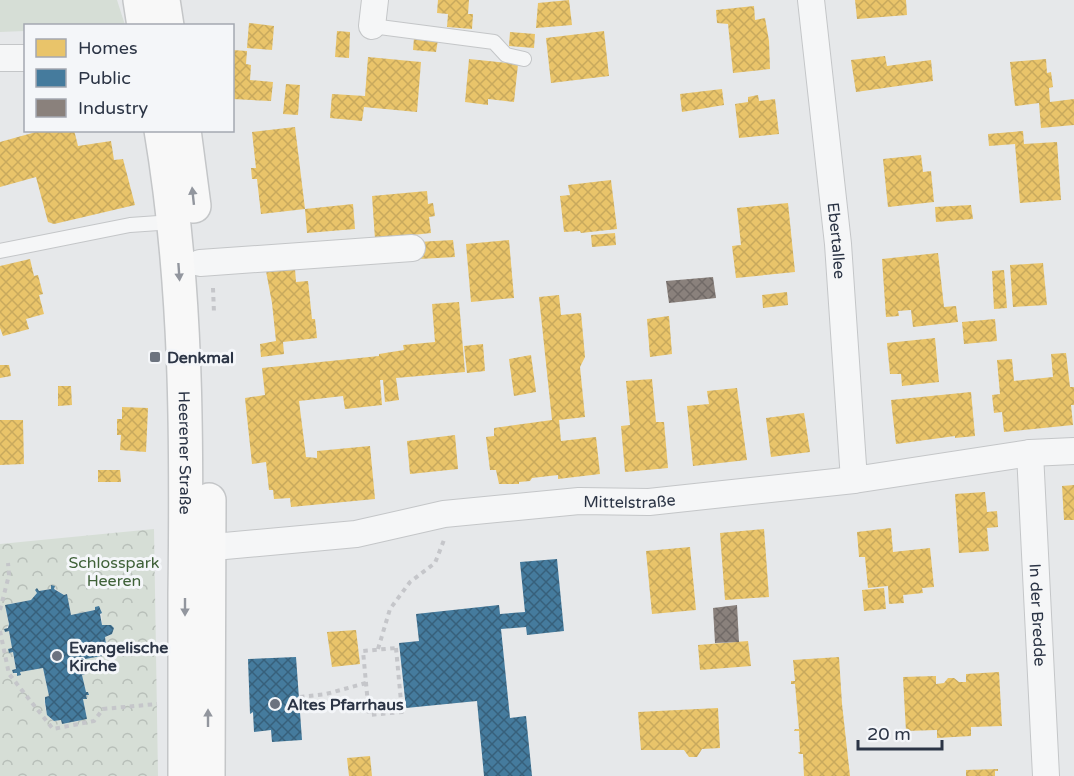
<svg xmlns="http://www.w3.org/2000/svg" width="1074" height="776" viewBox="0 0 1074 776" font-family="'Varela Round',sans-serif">
<defs>
<pattern id="park-crowns" width="20" height="18" patternUnits="userSpaceOnUse" patternTransform="scale(1.5)"><rect width="20" height="18" fill="#d6ded6"/><path d="M2 6a3 3 0 1 1 6 0M12 15a3 3 0 1 1 6 0" fill="none" stroke="#b8bfb9"/></pattern>
<pattern id="homes-cross-hatch" width="8" height="8" patternUnits="userSpaceOnUse" patternTransform="scale(1.5)"><rect width="8" height="8" fill="#e9c46a"/><path d="M0 0l8 8M0 8l8-8" fill="none" stroke="#c8a95d"/></pattern>
<pattern id="public-cross-hatch" width="8" height="8" patternUnits="userSpaceOnUse" patternTransform="scale(1.5)"><rect width="8" height="8" fill="#457b9d"/><path d="M0 0l8 8M0 8l8-8" fill="none" stroke="#37607b"/></pattern>
<pattern id="industry-cross-hatch" width="8" height="8" patternUnits="userSpaceOnUse" patternTransform="scale(1.5)"><rect width="8" height="8" fill="#8a817c"/><path d="M0 0l8 8M0 8l8-8" fill="none" stroke="#716a67"/></pattern>
</defs>
<rect width="100%" height="100%" fill="#e6e8ea"/>
<!-- green -->
<path fill="#d6ded6" d="M0 0H117L125 25 26 26 25 31 0 32Z"/>
<!-- park -->
<path fill="url(#park-crowns)" fill-rule="evenodd" d="M154 529 158 776H0V544ZM51 586 64 595 67 594 71 615 95 610V607L101 609 102 625H110L114 628 112 634 105 637 107 651 111 650 110 657 107 658V655L80 660 82 672H85V674L82 675 86 692 89 694 86 695 87 699H83L87 719 62 724 61 720 54 721C46 717 44 706 45 697L49 696 43 668 20 672 21 675 13 673 12 670 16 669 13 652H9L8 650 12 648 9 631 4 632 9 624 5 605 31 600 37 593 35 590 37 589 39 591 51 589Z"/>
<!-- homes -->
<path fill="url(#homes-cross-hatch)" d="M438 0H469L468 14H473L472 29 447 27 448 14 437 13Z
M569 0 572 25 536 28 538 3Z
M855 0H906L907 15 857 19Z
M754 6 755 20 765 18 769 41 770 69 733 73 728 24 717 23 716 10Z
M249 23 274 26 272 50 247 48Z
M337 31 350 32 349 58 335 57Z
M604 31 609 76 551 83 546 38Z
M510 32 535 34 534 48 509 46Z
M414 38 438 40 436 52 413 50Z
M232 50 247 51 246 64 251 65 250 80 273 82 271 101 232 99Z
M885 56 887 66 931 60 933 81 856 92 851 60Z
M368 57 421 62 417 112 364 107 362 121 330 118 332 94 365 96Z
M469 59 518 64 514 102 488 99V105L465 102Z
M1046 59 1047 73 1051 72 1053 87 1049 88 1050 102 1074 99V125L1041 128 1039 103 1015 106 1010 62Z
M286 84 300 85 298 115 283 114Z
M722 89 724 105 682 112 680 94Z
M758 95 759 101 775 99 779 134 739 138 735 104 748 102V97Z
M295 127 305 209 261 214 257 179H252L251 168H256L252 132Z
M43 130H74L78 146 111 141 114 160 123 159 135 205 54 224 48 222 36 177 0 187V142Z
M1023 131 1024 144 1057 142 1061 200 1020 203 1015 144 989 146 988 134Z
M921 155 923 172 931 171 934 202 888 207 883 159Z
M611 180 617 229 581 233 580 231 564 232 560 196 570 195 568 185Z
M427 191 428 204 433 203 435 216 429 217 431 233 375 239 372 196Z
M788 203 795 272 736 278 732 246 741 245 737 208Z
M353 204 355 229 307 233 305 209Z
M971 205 973 219 936 222 935 207Z
M615 233 616 245 592 247 591 235Z
M453 240 455 257 419 259 418 242Z
M509 240 514 298 471 302 466 244Z
M938 253 944 307 956 306 958 322 913 327 911 310 898 311 899 316 886 317 882 259Z
M30 259 34 276 38 275 43 294 39 295 44 314 26 319 29 329 3 336 0 328V266Z
M1043 263 1047 305 1013 307 1010 265Z
M295 269 296 282 308 281 312 319H315L317 338 283 342 284 354 261 357 260 344 276 341 272 303 266 271Z
M1004 270 1007 308 994 309 992 271Z
M787 292 788 305 763 308 762 295Z
M559 295 561 315 581 313 585 357 580 367 585 417 559 420 561 441 596 437 600 474 558 479V475L532 478 530 481 519 482V484H499L496 470H490L486 437 494 436V428L552 420 539 297Z
M459 302 465 372 396 378 399 400 385 402 383 380H380L382 405 345 409 343 396 299 401 306 457 317 458V451L370 446 375 499 291 507 290 498 274 499 273 490H269L266 462 252 464 245 398 265 395 262 368 379 356V354L404 350 403 345 435 342 432 304Z
M669 316 672 354 650 357 647 319Z
M995 319 997 341 964 344 962 322Z
M935 338 939 382 902 386 901 374H890L887 343Z
M483 344 485 371 467 373 464 346Z
M1066 353 1070 387H1074V405H1071L1073 425 1004 432 1002 412 994 413 992 395 1000 394 997 360 1012 359 1014 381 1053 377 1051 354Z
M531 355 536 392 514 396 509 359Z
M0 365H9L11 376 0 378Z
M652 379 656 422H664L668 468 625 472 621 426 630 425 626 381Z
M58 386H71L72 405 58 406Z
M737 388 747 460 693 466 687 406 709 404 707 391Z
M971 392 975 436 955 438V436L896 444 891 400Z
M122 407 148 408 146 452 120 450 121 435H117V419H122Z
M804 413 810 452 771 457 766 418Z
M0 420H23L24 464 0 465Z
M455 435 458 469 410 474 407 441Z
M98 470H120L121 482H98Z
M1074 485V520H1064L1062 486Z
M985 492 987 512 997 511 998 527 987 528 989 551 959 553 955 494Z
M891 528 893 552 930 548 934 587 922 588 923 593 903 595 904 603 889 604 888 586 868 588 865 557H859L857 532Z
M764 529 769 597 725 600 720 533Z
M690 547 696 610 652 614 646 551Z
M884 588 886 609 864 611 862 590Z
M356 630 360 664 332 667 327 632Z
M748 641 751 666 700 670 698 645Z
M839 657 842 704 850 776H804L803 754H799L798 752H800L799 731H794L795 729H799L795 684H791V681H795L793 660Z
M999 672 1002 726 971 727V736L937 738V730L906 731 903 677 936 676V684L944 683 948 678H954L959 682H966V674Z
M718 708 720 748 702 749 697 757H689L684 750H641L638 712Z
M370 756 372 776H349L347 758Z
M998 769V771H995V776H966V770Z"/>
<!-- public -->
<path fill="url(#public-cross-hatch)" d="M557 559 564 631 527 635 526 627 501 629 510 718 526 716 532 776H484L477 701 406 708 399 643 419 641 416 614 499 605 500 614 525 612 520 562Z
M51 585 55 586 54 589 64 595 67 594 71 615 95 610V607L99 606 102 613 100 614 102 625H111L114 628 112 634 105 637 107 651 111 650V657L107 658V655L80 660 82 672 85 671V674L82 675 86 692H88L89 695H86L87 699H83L87 719 62 724 61 720 54 721 47 715 45 702V697L49 696 43 668 20 672 21 675 17 676V673H13L12 670 16 669 13 652 9 653 8 649 12 648 9 631 5 632 4 629 8 628 9 624 5 605 31 600 37 593 35 590 37 588 39 591 51 589Z
M296 657 302 740 272 742 271 730 254 732 253 712 250 714 248 659Z"/>
<!-- industry -->
<path fill="url(#industry-cross-hatch)" d="M713 277 716 298 669 303 666 281Z
M737 605 739 642 715 643 713 608Z"/>
<g fill="none" stroke-linecap="round" stroke-linejoin="round">
<!-- lane casing -->
<g stroke="#c4c6c8" stroke-width="16">
<path id="lane" d="M372 26 494 42 506 55 524 59
M0 251 130 225 173 222"/>
</g>
<!-- street casing -->
<g stroke="#c4c6c8" stroke-width="28">
<g id="street">
<path id="s1" d="M811 0 838 244 854 480"/>
<path d="M372 26 375 0"/>
<path d="M0 58H26"/>
<path d="M200 263 412 248"/>
<path id="s2" d="M1030 453 1046 776"/>
<path id="s3" d="M192 549 356 534 444 514 579 501 649 502 854 480 1030 453 1074 451"/>
</g>
</g>
<!-- secondary casing -->
<g stroke="#c4c6c8" stroke-width="36">
<g id="secondary">
<path d="M140 0 144 26"/>
<path d="M163 0 167 26"/>
<path id="s4" d="M161 130C187 284 187 439 185 594 185 655 185 715 185 776"/>
<path d="M184 130 194 206"/>
<path d="M208 776 209 500"/>
</g>
</g>
<!-- path -->
<path stroke="#c5c6ca" stroke-width="4" stroke-dasharray="4.5 4.5" stroke-linecap="butt" d="M213 288 214 313
M0 610 9 575 8 563
M0 631 9 674 53 729 94 721 103 709 157 704
M396 648 402 712 369 715 363 651Z
M378 649 390 609 410 582 435 563 444 540
M300 697 326 694 366 683"/>
<!-- lane -->
<use href="#lane" stroke="#f5f6f7" stroke-width="14"/>
<!-- street -->
<use href="#street" stroke="#f5f6f7" stroke-width="26"/>
<!-- secondary -->
<use href="#secondary" stroke="#f8f8f8" stroke-width="33"/>
</g>
<!-- one-way arrows -->
<defs><path id="oneway-solid" d="M-6-.8H1V-3.2L6.5 0L1 3.2V.8H-6Z" transform="scale(1.5)"/></defs>
<g fill="#92969e">
<use href="#oneway-solid" transform="translate(193 196) rotate(-96)"/>
<use href="#oneway-solid" transform="translate(179 272) rotate(86)"/>
<use href="#oneway-solid" transform="translate(185 607) rotate(90)"/>
<use href="#oneway-solid" transform="translate(208 718) rotate(-90)"/>
</g>
<!-- markers -->
<g fill="#6c737f" stroke="#f4f6f9" stroke-width="2">
<rect x="149" y="351" width="12" height="12" rx="3"/>
<circle cx="57" cy="656" r="6"/>
<circle cx="275" cy="704" r="6"/>
</g>
<g text-anchor="middle" stroke-width="6" stroke-linejoin="round" paint-order="stroke">
<!-- street labels -->
<g font-size="16" fill="#2b3445" stroke="#f4f6f9">
<text dy="6" stroke="none"><textPath href="#s1" startOffset="242">Ebertallee</textPath></text>
<text dy="6" stroke="none"><textPath href="#s4" startOffset="324">Heerener Straße</textPath></text>
<text dy="6" stroke="none"><textPath href="#s3" startOffset="441">Mittelstraße</textPath></text>
<text dy="6" stroke="none"><textPath href="#s2" startOffset="162">In der Bredde</textPath></text>
</g>
<!-- poi labels -->
<g font-size="16" font-weight="bold" fill="#2b3445" stroke="#f4f6f9" text-anchor="start">
<text x="167" y="363">Denkmal</text>
<text x="69" y="653">Evangelische<tspan x="69" dy="18">Kirche</tspan></text>
<text x="287" y="710">Altes Pfarrhaus</text>
</g>
<!-- park labels -->
<g font-size="16" fill="#3f6138" stroke="#f4f6f9">
<text x="114" y="568">Schlosspark<tspan x="114" dy="18">Heeren</tspan></text>
</g>
</g>
<!-- legend -->
<rect x="24" y="24" width="210" height="108" fill="#f4f6f9" stroke="#a4a8b1" stroke-width="1.5"/>
<rect x="36" y="39" width="30" height="18" fill="#e9c46a" stroke="#a4a8b1" stroke-width="1.5"/>
<text x="78" y="54" font-size="18" fill="#2b3445">Homes</text>
<rect x="36" y="69" width="30" height="18" fill="#457b9d" stroke="#a4a8b1" stroke-width="1.5"/>
<text x="78" y="84" font-size="18" fill="#2b3445">Public</text>
<rect x="36" y="99" width="30" height="18" fill="#8a817c" stroke="#a4a8b1" stroke-width="1.5"/>
<text x="78" y="114" font-size="18" fill="#2b3445">Industry</text>
<!-- scale -->
<path d="M858 740v9h84v-9" fill="none" stroke="#2b3445" stroke-width="3"/>
<text x="867" y="740" font-size="18" fill="#2b3445" stroke="#f4f6f9" stroke-width="4.5" paint-order="stroke">20 m</text>
</svg>
